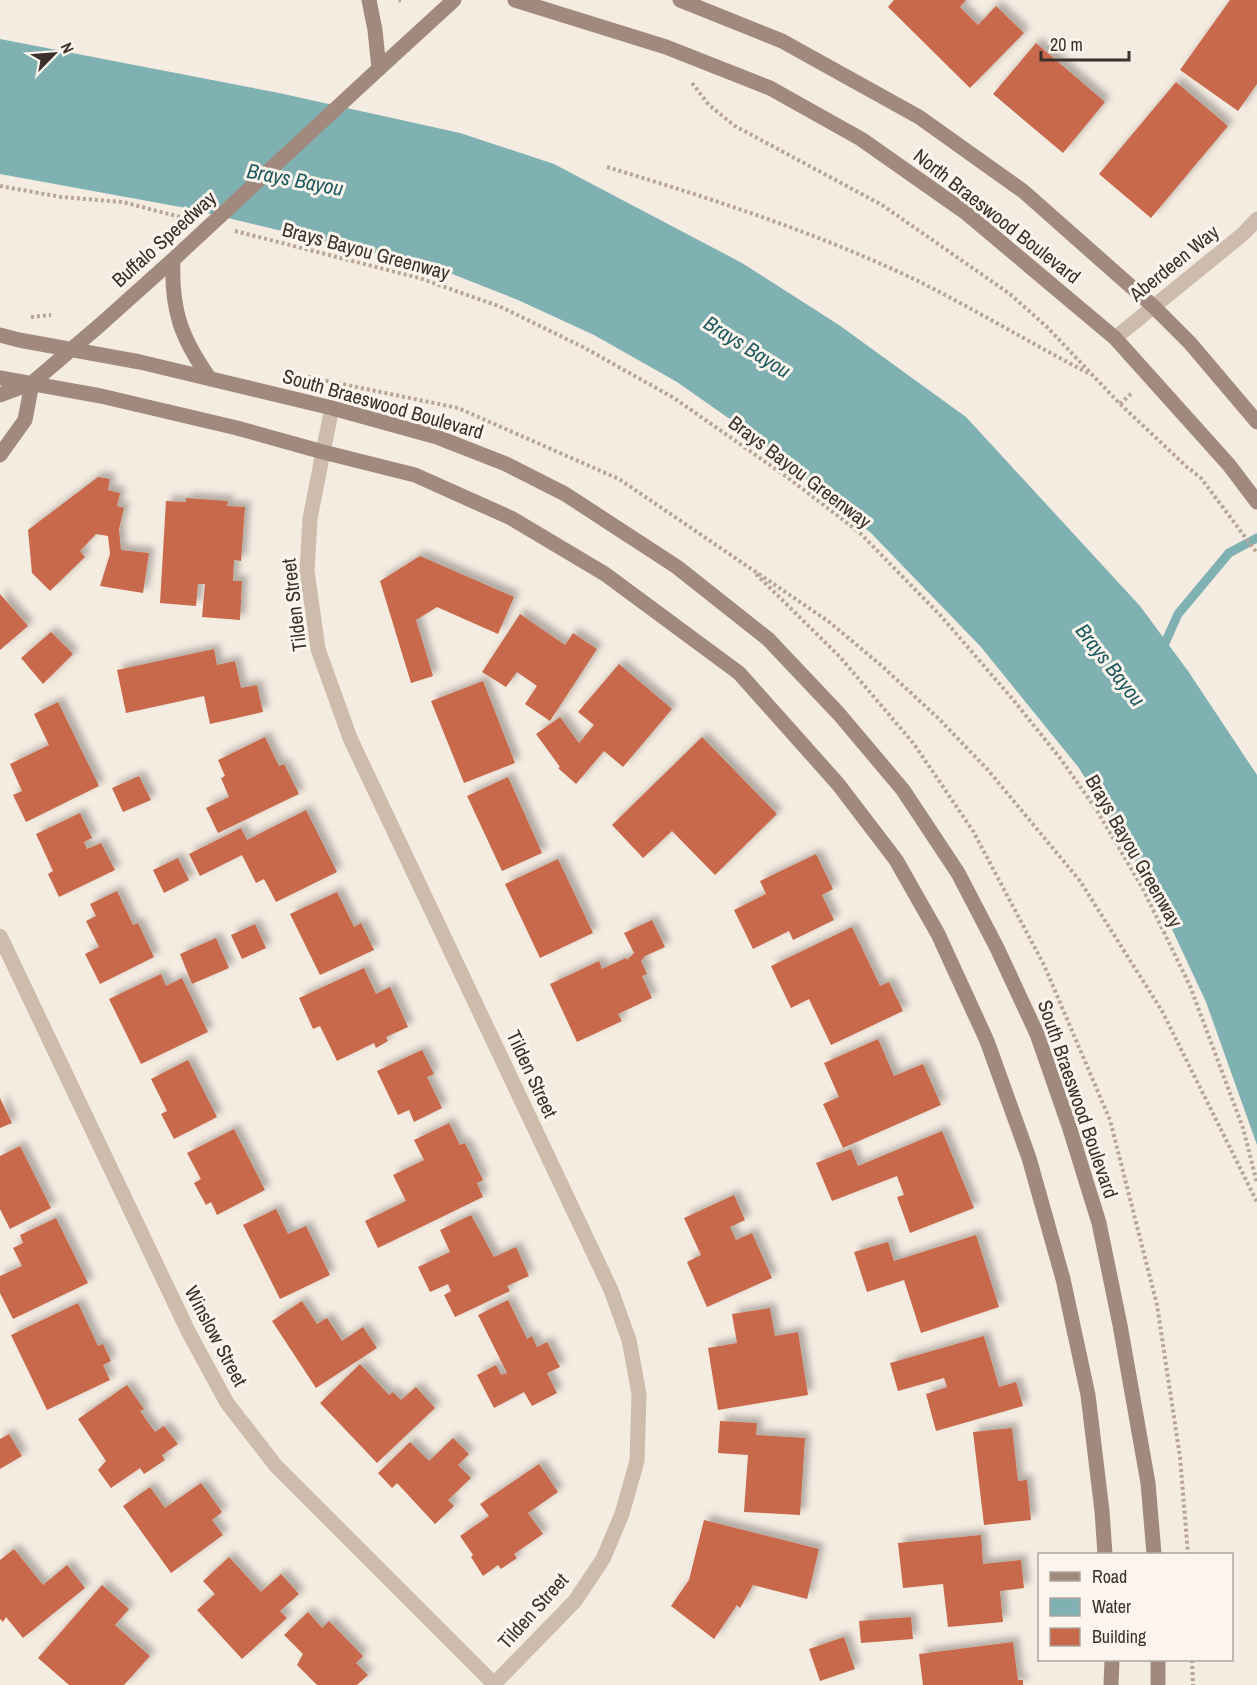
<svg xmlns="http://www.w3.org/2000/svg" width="1257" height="1685" viewBox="0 0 1257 1685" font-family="'Archivo Narrow',sans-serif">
<defs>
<filter id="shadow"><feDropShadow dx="5.5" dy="-5.5" stdDeviation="3" flood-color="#0004"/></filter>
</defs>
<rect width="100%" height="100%" fill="#f4ebe1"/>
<!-- water -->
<path fill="#7fb0b2" d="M0 39 279 93 460 133 554 164 742 263 839 325 966 417 1140 606 1188 671 1257 775V1145L1206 1002 1156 895 1079 768 981 647 871 533 747 431 677 382 594 335 518 300 437 268 186 208 0 174Z"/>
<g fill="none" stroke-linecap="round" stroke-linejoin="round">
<!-- stream -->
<path stroke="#7fb0b2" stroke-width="9" d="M1162 650 1178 614 1229 553 1257 538"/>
</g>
<!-- building -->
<path fill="#c8694b" filter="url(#shadow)" d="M894 0H966L960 7 978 25 996 6 1024 33 970 88 888 7Z
M1230 0H1257V84L1238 111 1180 70Z
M1036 43 1105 102 1063 153 993 94Z
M1176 82 1228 126 1151 218 1099 174Z
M98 477 110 479 108 490 120 493 117 506 124 508 119 529 121 550 149 553 143 593 100 586 110 554 108 536 96 534 80 551 85 557 50 591 32 573 28 530Z
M186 498 228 501 227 506 245 507 241 561 234 560 233 581H242L240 620 202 617 205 584H198L196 606 160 603 166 501 186 502Z
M420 556 514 597 498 634 437 607 416 620 433 676 411 683 380 581Z
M0 594 28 626 0 650Z
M520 614 565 645 573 633 597 649 550 721 525 704 537 686 517 672 506 687 482 672Z
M51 632 73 654 43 684 21 658Z
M214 649 217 665 235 661 241 688 257 685 263 712 210 724 204 696 126 713 117 670Z
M619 664 672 709 623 767 604 751 576 784 558 768 560 767 536 734 560 717 579 743 594 725 578 712Z
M483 681 515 763 464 783 431 701Z
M58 702 99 786 26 822 13 795 22 791 10 764 49 745 34 714Z
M265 737 279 766 284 764 299 794 218 833 206 808 229 797 221 778 225 776 218 760Z
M702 737 777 814 715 875 672 831 643 858 612 825Z
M139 776 151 800 123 812 112 788Z
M508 777 542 853 502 871 467 796Z
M306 810 337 872 276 902 264 879 256 883 242 855 200 876 189 854 241 828 247 840Z
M80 813 92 838 84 842 87 849 101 843 115 870 59 897 48 874 53 871 36 834Z
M816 854 833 889 822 895 834 920 793 940 789 931 753 949 734 910 766 894 760 881Z
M178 858 189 880 164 893 153 870Z
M558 859 593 933 540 958 505 884Z
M117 891 133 925 138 923 154 957 100 984 85 954 99 947 86 921 96 916 90 904Z
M337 892 354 927 361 923 374 950 320 975 290 914Z
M652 920 665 947 645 956 641 961 647 974 642 976 652 998 618 1014 622 1021 577 1042 550 984 599 961 602 969 626 958 627 960 634 953 624 933Z
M255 924 266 948 242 959 231 935Z
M852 927 880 986 889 982 903 1011 831 1045 809 999 791 1008 771 966Z
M216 938 229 968 192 984 180 954Z
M364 968 376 994 390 987 408 1027 386 1037 388 1041 376 1048 374 1043 337 1061 320 1026 313 1029 299 998Z
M161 974 166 986 182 978 208 1032 141 1064 109 999Z
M878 1039 894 1076 923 1064 941 1105 843 1148 823 1104 839 1097 824 1063Z
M422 1050 434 1074 427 1077 442 1108 414 1122 409 1110 398 1115 377 1071Z
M188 1060 217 1117 174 1139 161 1114 167 1111 151 1079Z
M0 1098 12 1123 0 1128Z
M449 1123 460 1145 465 1143 483 1180 477 1183 483 1197 378 1248 365 1221 406 1201 393 1175 424 1160 414 1140Z
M234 1129 265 1190 217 1215 211 1202 206 1205 194 1183 201 1179 187 1153Z
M942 1131 974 1208 910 1233 897 1197 904 1195 897 1176 832 1201 816 1163 851 1149 858 1166Z
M20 1146 51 1208 10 1229 0 1209V1156Z
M734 1195 745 1220 730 1227 736 1240 752 1233 772 1278 707 1307 687 1262 701 1255 684 1218Z
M276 1209 288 1234 306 1226 330 1275 280 1299 243 1225Z
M471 1215 494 1257 516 1247 529 1276 507 1286 510 1291 455 1317 444 1295 451 1291 448 1284 430 1292 418 1267 450 1252 440 1230Z
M56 1218 88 1283 13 1319 0 1293V1276L22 1266 13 1248 23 1243 20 1235Z
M976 1235 999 1307 921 1333 904 1280 867 1292 854 1252 888 1242 894 1261Z
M508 1300 527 1339 532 1336 537 1347 547 1342 560 1367 547 1373 557 1393 532 1406 524 1392 494 1408 477 1375 496 1365 501 1375 507 1373 478 1315Z
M302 1301 317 1324 327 1318 342 1341 363 1327 377 1348 316 1388 272 1321Z
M78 1303 98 1346 103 1344 111 1361 103 1365 110 1380 47 1410 11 1335Z
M770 1308 775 1336 798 1332 808 1395 718 1410 708 1348 737 1343 732 1314Z
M984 1336 999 1387 1016 1382 1023 1406 936 1431 926 1394 947 1387 944 1378 898 1391 890 1363Z
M360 1364 389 1395 393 1392 401 1400 416 1387 435 1408 377 1463 320 1403Z
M127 1385 144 1409 140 1411 155 1432 164 1426 178 1444 162 1455 165 1460 144 1474 140 1468 111 1488 98 1470 106 1461 78 1419Z
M720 1421 757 1423 756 1435 805 1438 800 1515 744 1512 748 1455 718 1453Z
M1012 1428 1018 1481 1027 1480 1031 1520 984 1525 973 1432Z
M9 1434 22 1456 0 1469V1439Z
M453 1438 469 1454 458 1465 471 1478 448 1500 454 1506 435 1524 397 1483 392 1488 378 1473 410 1442 429 1461Z
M539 1464 558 1492 528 1513 543 1534 514 1554 517 1558 501 1569 498 1565 483 1576 471 1557 473 1555 460 1536 489 1516 480 1504Z
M201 1483 222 1512 212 1520 223 1535 171 1573 123 1506 150 1487 165 1508Z
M704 1520 819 1549 807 1599 753 1585 740 1608 737 1605 714 1639 671 1606 689 1580Z
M981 1535 983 1564 1021 1560 1024 1588 1000 1591 1003 1622 948 1627 943 1584 903 1588 898 1543Z
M14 1549 43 1585 67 1565 85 1588 23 1638 6 1617 3 1622 0 1619V1560Z
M229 1557 261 1592 281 1574 299 1594 280 1611 287 1618 242 1659 197 1610 215 1594 203 1581Z
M102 1585 129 1609 115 1625 150 1656 124 1685H69L38 1658Z
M308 1612 322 1628 329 1621 363 1656 356 1663 368 1675 357 1685H317L297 1665 303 1654 284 1635Z
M911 1617 913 1639 861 1643 859 1621Z
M844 1637 855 1669 820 1681 809 1649Z
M1013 1642 1018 1680H1023V1685H923L919 1654Z"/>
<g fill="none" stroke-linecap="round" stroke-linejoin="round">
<!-- path -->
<path stroke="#b9a596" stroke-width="4" stroke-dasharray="3 3" stroke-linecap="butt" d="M399 0 401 1
M692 83 709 105 735 126 882 205 1010 294 1046 326 1120 404 1187 467 1201 478 1257 553
M607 167C713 199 818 233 918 281 976 310 1032 344 1090 374
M0 186 61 197 123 202 184 218
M235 231 419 278 501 307 583 347 674 398 787 477 859 532 941 616 1015 702 1060 758 1096 809 1142 887 1190 986 1243 1128 1257 1183
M31 317 51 315
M308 377 458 408 619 479 828 621 882 666 939 719 988 770 1080 881 1162 1011 1257 1202
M1120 404 1133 392
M756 574 840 657 914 744 973 831 1044 965 1110 1120 1157 1305 1180 1457 1188 1554
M1192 1660 1193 1685"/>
<!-- lane -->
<path stroke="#cdbbac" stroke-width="15" d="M323 452 332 408"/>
<!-- street -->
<path stroke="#cdbbac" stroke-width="15" d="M1115 338 1243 234 1257 219
M323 452 310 519 307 571 318 649 350 738 611 1290 629 1340 639 1394 637 1461 622 1514 603 1559 575 1601 494 1684
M0 936 188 1331 227 1403 276 1466 495 1685"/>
<!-- secondary -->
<path stroke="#a18a7d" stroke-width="15" d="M369 0 375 30 379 69
M515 0 666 47 770 88 861 139 965 212 1115 338 1229 465 1257 502
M680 0 782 41 919 117 1023 191 1153 306 1190 343 1257 422
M370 77 454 0
M173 260C171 310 181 338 210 379
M0 335 19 340 140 362 332 408 437 437 506 464 565 494 677 567 768 639 839 714 903 790 958 873 997 948 1037 1034 1069 1126 1099 1223 1120 1325 1148 1483 1154 1554
M0 378 101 396 237 428 323 452 415 475 511 518 605 574 739 673 838 784 896 860 938 934 987 1041 1029 1158 1063 1279 1088 1395 1102 1511 1105 1554
M0 395 32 383 100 325 177 256
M0 455 25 420 32 383
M1158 1660V1685
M1111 1685 1112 1660"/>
<!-- secondary-bridge -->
<path stroke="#a18a7d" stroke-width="15" d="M177 256 370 77"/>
</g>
<g text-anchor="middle" stroke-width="6" stroke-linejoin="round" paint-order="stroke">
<!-- street labels -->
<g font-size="20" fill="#3b302b" stroke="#fbf5ee">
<text transform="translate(997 216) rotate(38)" y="7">North Braeswood Boulevard</text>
<text transform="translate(164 239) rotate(-42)" y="7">Buffalo Speedway</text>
<text transform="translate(366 251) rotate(15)" y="7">Brays Bayou Greenway</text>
<text transform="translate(1174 263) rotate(-39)" y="7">Aberdeen Way</text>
<text transform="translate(383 404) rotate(16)" y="7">South Braeswood Boulevard</text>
<text transform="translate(800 472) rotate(37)" y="7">Brays Bayou Greenway</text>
<text transform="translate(294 605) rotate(-97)" y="7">Tilden Street</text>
<text transform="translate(1134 851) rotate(60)" y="7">Brays Bayou Greenway</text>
<text transform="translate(532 1074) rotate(65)" y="7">Tilden Street</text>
<text transform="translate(1078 1099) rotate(71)" y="7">South Braeswood Boulevard</text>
<text transform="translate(216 1336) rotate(62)" y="7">Winslow Street</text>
<text transform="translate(533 1611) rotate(-48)" y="7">Tilden Street</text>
</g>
<!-- water labels -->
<g font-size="21" font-style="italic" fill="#1f5a5e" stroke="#fbf5ee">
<text transform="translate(295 180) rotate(11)" y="7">Brays Bayou</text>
<text transform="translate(747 347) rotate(32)" y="7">Brays Bayou</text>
<text transform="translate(1110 665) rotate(52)" y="7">Brays Bayou</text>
</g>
</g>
<!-- legend -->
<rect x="1038" y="1553" width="195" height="108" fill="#fbf5ee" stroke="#aea6a0" stroke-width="1.5"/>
<rect x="1050" y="1572" width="30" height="9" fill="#a18a7d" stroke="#aea6a0" stroke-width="1.5"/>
<text x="1092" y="1583" font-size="18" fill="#3b302b">Road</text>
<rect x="1050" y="1598" width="30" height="18" fill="#7fb0b2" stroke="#aea6a0" stroke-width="1.5"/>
<text x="1092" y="1613" font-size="18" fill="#3b302b">Water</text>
<rect x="1050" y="1628" width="30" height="18" fill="#c8694b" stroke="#aea6a0" stroke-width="1.5"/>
<text x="1092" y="1643" font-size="18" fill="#3b302b">Building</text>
<!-- north arrow -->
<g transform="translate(54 54) rotate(65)" stroke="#fbf5ee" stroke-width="4.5" paint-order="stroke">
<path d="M0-4.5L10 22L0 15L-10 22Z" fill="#3b302b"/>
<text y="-9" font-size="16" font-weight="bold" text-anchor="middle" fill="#3b302b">N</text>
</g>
<!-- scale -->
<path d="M1041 51v9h88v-9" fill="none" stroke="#3b302b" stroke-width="3"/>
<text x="1050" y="51" font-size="18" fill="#3b302b" stroke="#fbf5ee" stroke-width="4.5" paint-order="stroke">20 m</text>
</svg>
